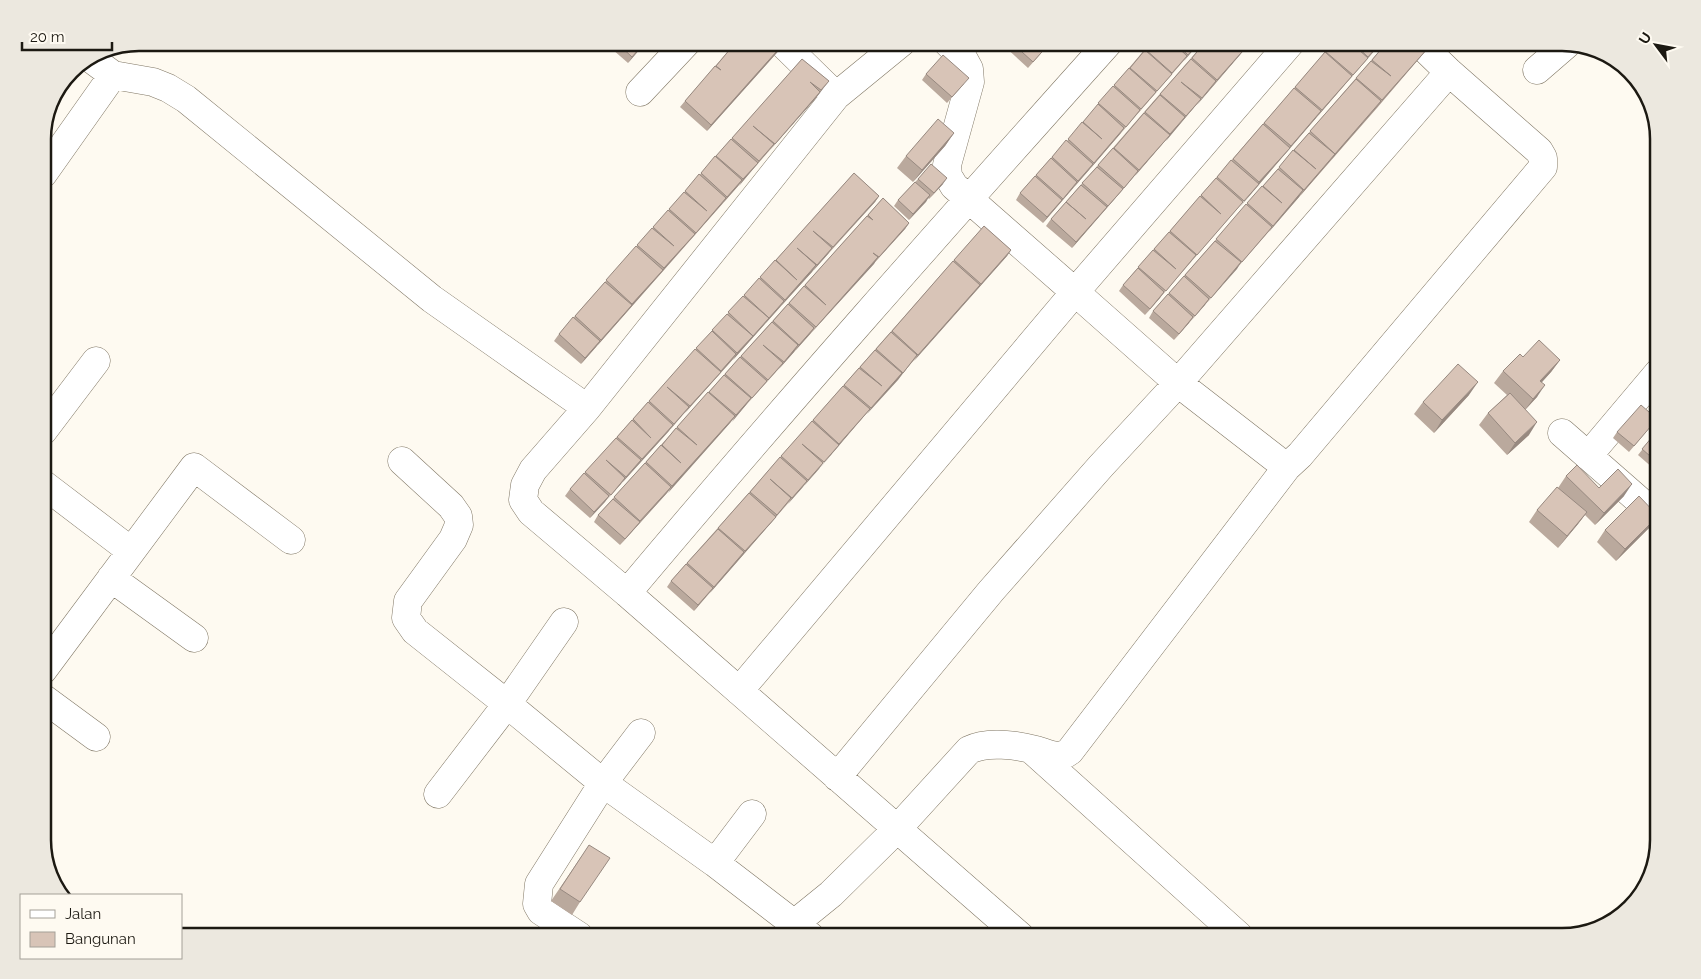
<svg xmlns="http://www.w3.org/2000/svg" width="1701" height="979" viewBox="0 0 1701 979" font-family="Raleway,sans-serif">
<rect width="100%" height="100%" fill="#fefaf1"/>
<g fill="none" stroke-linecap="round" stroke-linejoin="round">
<!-- street casing -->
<g stroke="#807765" stroke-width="29">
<path id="street" d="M781 42 827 87
M947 42 963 58 969 69 970 82 947 165 948 176 954 186 1075 292 1291 42
M90 58 113 75 153 82 168 88 186 99 432 299 587 408
M1537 70 1567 44
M640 92 687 42
M43 174 113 75
M43 431 96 361
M1562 433 1658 517
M1588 456 1658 373
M402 461 451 506 458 516 459 525 453 539 408 601 406 618 415 631 507 704 438 794
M43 484 131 551
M111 578 194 638
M627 593 531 512 523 500 525 485 533 470 587 408 836 96 902 42
M564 622 507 704 603 783 715 863 810 936
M43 670 194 467 291 540
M739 691 1075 292 1178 383 1276 459 1287 467 1300 455 1543 167V158L1539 151 1449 72 1418 42
M43 698 96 737
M1032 750 1239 936
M837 777 991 591 1101 466 1178 383 1449 72
M715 863 752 814
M794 924 831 894 897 829 969 750C987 741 1016 745 1036 750 1043 752 1052 756 1059 756 1063 756 1066 754 1070 751L1287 467
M579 936 541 911 537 904 539 884 603 783 641 733
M1020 936 627 593C784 406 946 224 1109 42"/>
</g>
<!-- street -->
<use href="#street" stroke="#fff" stroke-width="28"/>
</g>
<!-- wall -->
<path fill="#baa99d" d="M604 42H646L628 63Z
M736 42 782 47 707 131 680 107 685 101Z
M1005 42H1051L1028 68 1003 45Z
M1151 42H1200L1043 223 1016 200 1020 193 1051 158 1067 141Z
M1205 42H1251L1072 248 1046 226 1051 219Z
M1334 42H1382L1145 315 1119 291 1123 285 1153 250 1169 232Z
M1387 42 1428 48 1423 54 1377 108 1174 340 1149 318 1153 311 1262 187Z
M802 59 829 81 824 87 816 98 581 364 554 341 559 334Z
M926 74 964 84 947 103 922 80Z
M954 133 945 146 913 182 897 168 906 156Z
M854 173 879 196 875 202 590 518 565 496 570 489Z
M918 179 943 184 929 199 928 198 909 220 894 206 898 200Z
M883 198 909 223 905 229 747 404 620 545 594 522 598 515Z
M984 226 1011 250 1007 256 866 414 694 611 667 587 671 581Z
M1523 357 1560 360 1551 372 1542 382 1537 397 1525 410 1529 435 1507 455 1479 425 1488 413 1507 395 1494 383 1503 371Z
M1469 395 1434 433 1414 414 1423 402Z
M1652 425 1629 452 1613 438 1617 432Z
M1658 430V464L1654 469 1638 455Z
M1566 476 1624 496 1595 525 1585 515 1578 524 1558 548 1529 522 1537 510 1558 488Z
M1649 528 1616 561 1597 542 1605 530Z
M581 857 580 902 572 915 551 901Z"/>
<!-- shaded-wall -->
<path fill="#978980" d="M645 42H646L628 63 632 57Z
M785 42 782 47 707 131 711 125Z
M1199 42H1200L1184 61 1188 55Z
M1250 42H1251L1197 105 1202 98Z
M1381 42H1382L1348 81 1353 75Z
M1428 48 1423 54 1331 160 1335 154Z
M1352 76 1347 82 1317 117 1322 110Z
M829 81 816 98 770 150 775 144Z
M1201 99 1166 141 1170 134Z
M1321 111 1316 118 1240 207 1259 182Z
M1124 128 1120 134 1090 169 1094 163Z
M954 133 945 146 913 182 922 170Z
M1170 135 1165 141 1135 176 1139 170Z
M774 144 739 186 743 179Z
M1335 154 1330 161 1300 196 1304 190Z
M1093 164 1089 170 1074 187 1078 181Z
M1138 171 1118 195 1072 248 1076 242Z
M947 178 943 184 929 199 934 193Z
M742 180 738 186 723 203 727 197Z
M1077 182 1073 188 1043 223 1047 217Z
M1303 190 1299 197 1269 232 1273 226Z
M930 195 926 202 909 220 913 214Z
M879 196 875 202 828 253 833 247Z
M726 198 722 204 690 240 597 346 601 340 632 304Z
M909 223 905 229 874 263 879 257Z
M832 248 828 254 813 271 817 265Z
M1011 250 1007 256 914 361 918 355Z
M878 257 874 264 811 333 816 327Z
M1241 262 1237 269 1206 304Z
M816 265 812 272 781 306 785 300Z
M1164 292 1160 298 1145 315 1150 309Z
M1209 299 1205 305 1190 322 1195 316Z
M784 301 780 307 765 324 769 318Z
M1193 317 1189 323 1174 340 1179 334Z
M769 318 764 325 733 360 737 353Z
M814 328 810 334 795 351 799 345Z
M600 341 596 347 581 364 585 358Z
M798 345 794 352 779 369 784 362Z
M736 354 732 360 685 413 690 406Z
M917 355 898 380 867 414 871 408Z
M1560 360 1551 372 1532 393 1540 381Z
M1478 382 1469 395 1434 433 1442 420Z
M1545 385 1537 397 1524 411 1533 399Z
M751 398 746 405 732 422 736 415Z
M689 407 684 413 670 430 674 424Z
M870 409 865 415 820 468 839 444Z
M735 416 730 423 668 493 672 486Z
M1537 422 1529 435 1507 455 1515 443Z
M673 425 669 431 622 483 626 477Z
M823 463 819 469 804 486 808 480Z
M625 478 621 484 606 501 611 495Z
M807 481 803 487 788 504 792 498Z
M1632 484 1624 496 1595 525 1604 513Z
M671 487 667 493 620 545 625 539Z
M609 496 605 502 590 518 594 512Z
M791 498 771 523 710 593 714 587Z
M1587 512 1578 524 1558 548 1567 536Z
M1658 516 1649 528 1616 561 1625 549Z
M713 588 708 594 694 611 698 605Z"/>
<!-- building -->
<path fill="#d8c4b7" stroke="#978980" d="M616 42H645L632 57Z
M736 42H785L711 125 685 101 715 66 721 70 716 66Z
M1011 42H1045L1048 45 1033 62Z
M1151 42H1172L1187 56 1172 73 1145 49Z
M1174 42H1199L1188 55Z
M1205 42H1245L1248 45 1217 80 1192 58Z
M1334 42H1350L1368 58 1353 75 1326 52Z
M1352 42H1381L1368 57Z
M1387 42H1422L1428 48 1382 100 1356 78 1371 61 1391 76 1372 60Z
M1145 50 1172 74 1157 91 1130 68Z
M1325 52 1352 76 1322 110 1295 87Z
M943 55 969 78 952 97 926 74Z
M802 59 829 81 821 90 810 82 820 92 775 144 753 126 774 144 759 161 732 138Z
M1191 59 1216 81 1202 98 1181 82 1201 99 1186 116 1160 94Z
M1129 68 1156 92 1141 109 1114 85Z
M1356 79 1381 101 1335 154 1310 131Z
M1113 86 1140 110 1126 127 1098 103Z
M1294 88 1321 111 1291 146 1264 123Z
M1160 95 1185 117 1170 134 1145 112Z
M1098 104 1124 128 1094 163 1068 139 1082 122 1102 139 1083 122Z
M1144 113 1170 135 1139 170 1114 148Z
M938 119 954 133 922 170 906 156Z
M1263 124 1290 148 1259 182 1233 159Z
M1309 133 1335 154 1304 190 1279 167 1293 150 1316 169 1294 150Z
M731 139 758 163 743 179 716 156Z
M1066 140 1093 164 1078 181 1052 157Z
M1113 148 1138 171 1124 188 1098 165Z
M715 156 742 180 727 197 701 173Z
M1051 158 1077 182 1063 199 1036 175Z
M1231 160 1259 184 1244 201 1217 177Z
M931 164 947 178 934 193 918 179Z
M1097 167 1123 189 1108 206 1082 183Z
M1278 169 1303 190 1273 226 1247 203 1262 186 1282 203 1263 186Z
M854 173 879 196 833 247 813 231 832 248 817 265 797 248 816 265 785 300 760 277 775 260 797 280 776 260Z
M699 174 726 198 696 233 669 209 684 192 707 211 685 191Z
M1035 176 1062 200 1047 217 1020 193Z
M1216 178 1243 202 1197 255 1170 231 1200 196 1221 214 1201 195Z
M915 182 930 195 913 214 898 200Z
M1081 185 1107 207 1076 242 1051 219 1066 202 1086 219 1066 202Z
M883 198 909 223 879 257 873 253 878 257 816 327 789 303 804 286 826 305 805 285 867 216 873 220 868 215Z
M1246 204 1272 227 1242 262 1216 239Z
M668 210 695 234 664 268 637 245 652 228 674 246 653 227Z
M984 226 1011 250 981 284 954 260Z
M1169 232 1196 255 1166 291 1138 267 1153 250 1176 269 1154 249Z
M1215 241 1241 262 1211 298 1185 275Z
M636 246 663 270 632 304 606 280Z
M953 261 980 285 918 355 892 331Z
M1138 268 1164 292 1150 309 1123 285Z
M1184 276 1209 299 1195 316 1169 293Z
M759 278 784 301 769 318 744 295Z
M605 282 632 305 601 340 575 316Z
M1168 294 1193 317 1179 334 1153 311Z
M743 296 769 318 753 336 728 312Z
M788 304 814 328 799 345 773 321Z
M727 314 753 336 737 353 712 330Z
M573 317 600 341 585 358 559 334Z
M772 322 798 345 784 362 763 345 783 363 768 380 741 356Z
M712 331 736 354 721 371 696 348Z
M891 332 917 355 903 373 876 349Z
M1539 340 1560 360 1540 381 1545 385 1533 399 1503 371 1520 354 1523 357Z
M695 349 721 372 690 406 667 387 689 407 674 424 649 401Z
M875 350 902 373 871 408 844 385 859 368 882 386 860 367Z
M740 357 767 381 752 398 725 374Z
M1458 364 1478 382 1442 420 1423 402Z
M724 375 751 398 736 415 709 392Z
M843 386 870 409 839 444 813 420Z
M708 392 735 416 672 486 646 462 661 445 681 463 662 445 676 428 697 445 677 427Z
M1510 393 1537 422 1515 443 1488 413Z
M648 402 673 425 642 459 617 437 632 420 651 438 633 419Z
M1641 405 1657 419 1634 446 1617 432Z
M812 421 839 445 824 462 802 444 823 463 808 480 781 456Z
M1658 430V463L1642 449Z
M616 438 641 460 626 477 606 460 625 478 611 495 585 472Z
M780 457 807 481 792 498 770 479 791 498 777 515 750 492Z
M645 463 671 487 640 521 614 497Z
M1577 465 1599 488 1618 469 1632 484 1604 513 1566 476Z
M584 473 609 496 594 512 570 489Z
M1557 487 1587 512 1567 536 1537 510Z
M749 493 776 517 745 551 718 528Z
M1639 496 1658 516 1625 549 1605 530Z
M613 499 640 522 625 539 598 515Z
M718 529 744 552 714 587 687 563Z
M686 564 713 588 698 605 671 581Z
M589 845 610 858 580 902 560 889Z"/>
<!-- crop -->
<path d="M0 0H1701V979H0ZM139 51H1562A88 88 0 0 1 1650 139V840A88 88 0 0 1 1562 928H139A88 88 0 0 1 51 840V139A88 88 0 0 1 139 51Z" fill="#ece8df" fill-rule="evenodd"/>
<path fill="none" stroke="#1c1912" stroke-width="2.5" d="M139 51H1562A88 88 0 0 1 1650 139V840A88 88 0 0 1 1562 928H139A88 88 0 0 1 51 840V139A88 88 0 0 1 139 51Z"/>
<!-- legend -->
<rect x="20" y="894" width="162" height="65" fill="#fefaf1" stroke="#a4a098"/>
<rect x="30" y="910" width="25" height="8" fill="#ffffff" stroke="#a4a098"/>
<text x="65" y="919" font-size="15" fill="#1c1912">Jalan</text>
<rect x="30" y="932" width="25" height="15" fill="#d8c4b7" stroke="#a4a098"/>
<text x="65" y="944" font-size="15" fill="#1c1912">Bangunan</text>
<!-- north arrow -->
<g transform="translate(1656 45) rotate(302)" stroke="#fefaf1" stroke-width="4" paint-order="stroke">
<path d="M0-4L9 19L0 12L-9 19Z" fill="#1c1912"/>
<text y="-8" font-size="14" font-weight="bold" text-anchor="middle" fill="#1c1912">U</text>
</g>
<!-- scale -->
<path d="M22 42v8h90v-8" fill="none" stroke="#1c1912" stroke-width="2.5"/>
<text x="30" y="42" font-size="15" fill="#1c1912" stroke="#fefaf1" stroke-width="4" paint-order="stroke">20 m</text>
</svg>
